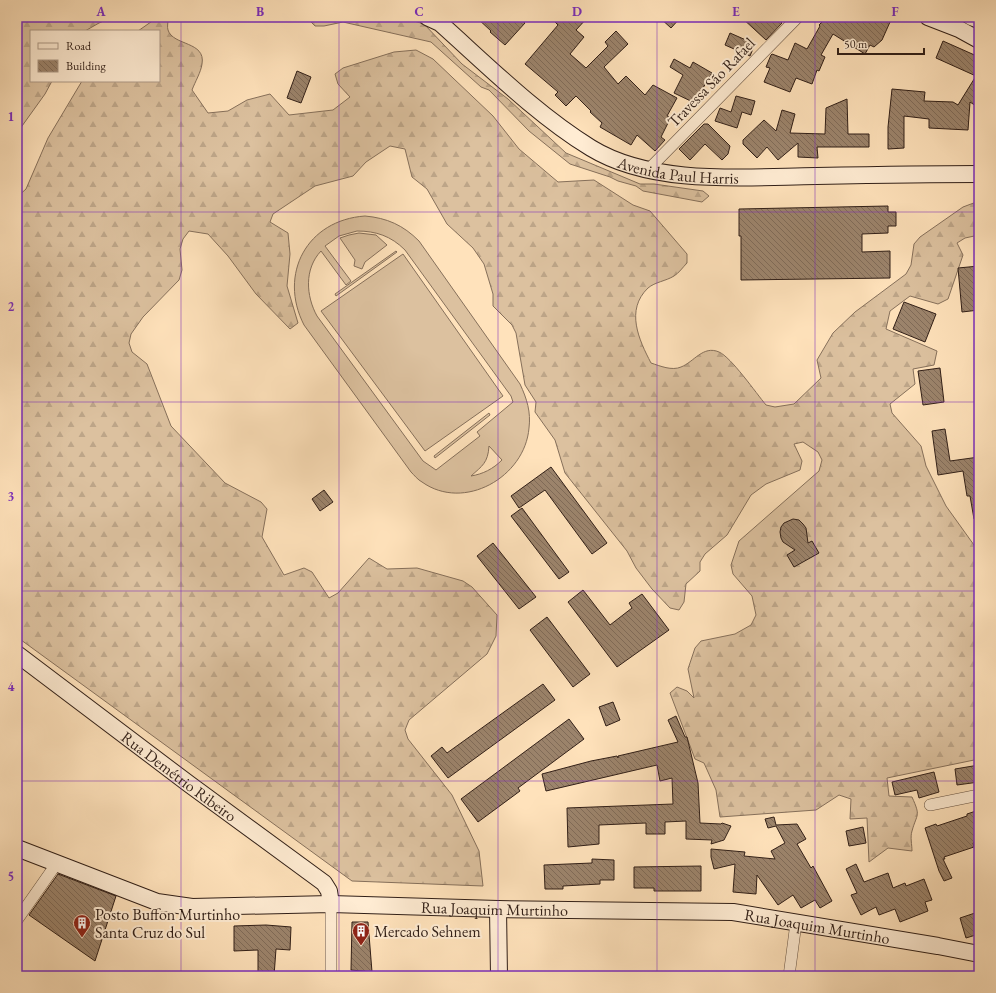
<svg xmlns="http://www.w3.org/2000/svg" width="996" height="993" viewBox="0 0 996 993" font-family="'EB Garamond',serif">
<defs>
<pattern id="forest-firs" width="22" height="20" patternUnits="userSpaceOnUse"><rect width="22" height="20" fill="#dcc19f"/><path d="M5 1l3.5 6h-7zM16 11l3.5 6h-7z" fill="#bda588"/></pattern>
<pattern id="building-back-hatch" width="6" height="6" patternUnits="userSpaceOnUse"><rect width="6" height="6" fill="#9c846c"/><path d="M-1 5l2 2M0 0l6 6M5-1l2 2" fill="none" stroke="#806b58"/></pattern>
</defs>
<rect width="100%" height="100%" fill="#ffe2bb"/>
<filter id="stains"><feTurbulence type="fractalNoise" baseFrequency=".005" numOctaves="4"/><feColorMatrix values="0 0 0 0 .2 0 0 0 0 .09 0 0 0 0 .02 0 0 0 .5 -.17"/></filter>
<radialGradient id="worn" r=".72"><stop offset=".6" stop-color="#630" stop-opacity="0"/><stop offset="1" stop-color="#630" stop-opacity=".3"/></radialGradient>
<!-- forest -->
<path fill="url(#forest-firs)" stroke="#86705b" d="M17 17H113L99 23 85 31H31V81H52L45 94 17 133Z
M158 17 168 20C168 23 167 27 168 30 173 46 206 41 202 64 201 72 195 82 192 90L208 113 228 111 247 100 270 94 289 115 333 110 350 97 338 84 335 74 343 68 394 52 416 50 433 59 493 116 519 149 558 182 594 180 633 205 650 211 687 254V263C683 267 679 273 674 276 666 281 655 282 648 288 625 310 639 340 651 363 660 366 672 371 681 367 694 362 703 345 719 352 731 357 756 393 766 405L775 407 794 404 821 378 817 360 833 333 855 312 906 274 911 265 914 244 920 237 963 207 979 201V235L965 238 957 243 963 255 948 299 938 304 910 296 890 311 886 329 937 351 934 365 913 369 915 384 890 404 892 413 921 446 926 466 946 506 979 552V759L887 778 889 796 912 797C921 817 917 813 912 831 910 837 912 845 912 851L888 848 869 862 867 818 850 819 851 799 839 795 816 810 720 817 716 790 704 763 695 759 670 693 677 687 687 691 694 698 688 669 695 648 701 641 735 634 751 625 756 615 752 596 733 574 731 565 739 541 819 471 822 460 818 452 803 442 794 444 802 461 800 470 766 484 751 495 727 535 705 554 700 562V571L686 584 684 602 679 610 670 608 652 589 636 568 627 551 565 473 555 440 535 412 536 402 525 385 516 333 512 325 493 306V294L484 264 473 248 447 224 427 189 412 177 405 149 390 146 366 162 353 176 315 186 273 214 270 222 288 233 290 254 287 286 298 323 290 329 256 294 228 256 208 234 189 231 183 239 180 249 182 270 179 280 143 317 131 334 129 343 132 352 147 364 171 426 225 483 261 502 267 509 262 537 284 575 304 568 312 572 329 598 338 593 369 558 387 569 417 568 463 581 472 587 497 615 496 636 487 654 409 720 405 730 408 739 452 795 479 851 483 886 352 881 17 637V197L26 189 48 138 82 81H159V31H138Z
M306 17H401L424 24 462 64 508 99 566 153 640 184H654L703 191 709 196 702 202 643 191 636 186 618 181 610 177 570 164 529 131 489 90 481 87 431 42 343 22 324 26H315Z"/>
<!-- garden -->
<path fill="#dcc19f" stroke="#86705b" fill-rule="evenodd" d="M365 216C387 218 403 225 419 241L520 384C527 399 531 412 529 428 525 477 464 512 422 482 418 480 414 475 411 472L304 325C278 274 307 220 365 216ZM357 231C376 231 391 236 405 250L511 396 513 402 477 432 480 436 436 470 423 461 317 316C306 296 304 269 321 251L346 285 351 281 325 246 339 236ZM489 446 502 460C493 469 483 474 471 476 482 466 488 463 489 446Z
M359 233 376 235 387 245 365 262 362 269 354 266 355 260 340 238 349 235Z
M396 251 397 252 336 296 335 294Z
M403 254 503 396 425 451 321 311Z
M489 413 490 415 435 458 434 456Z"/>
<!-- building -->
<path fill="url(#building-back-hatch)" stroke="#311f17" d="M476 17H518L525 23 505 45 490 32 491 31Z
M559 17H588L576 30 584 37 570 54 586 68 608 46 605 42 616 31 628 44 604 67 618 84 626 76 645 95 653 85 677 98 667 116 671 117 661 137 665 140 655 151 637 135 631 145 600 127 602 123 590 112 591 111 576 96 566 106 555 95 558 92 525 64 558 25 555 22Z
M659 17H681L671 28Z
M741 17H776L782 23 766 40Z
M827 17H878L890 22 882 40 874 47 870 45 865 54 833 34 821 55 825 57 819 71 817 70 812 84 796 78 790 92 764 82 770 68 766 67 771 55 772 54 788 60 795 43 807 49 820 26 819 25Z
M730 33 755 44 750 56 725 45Z
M943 41 979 57V108L970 102 968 130 929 128V119L904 116V148L888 149V127L892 89 925 92 924 101 953 102 958 105 976 76 936 58Z
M674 59 690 68 693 62 712 73 703 88 707 90 699 105 674 93 683 75 670 67Z
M297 71 311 77 301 103 287 98Z
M736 96 755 101 751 115 742 112 737 128 715 121 720 108 731 112Z
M847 99 848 134H869V147H817L818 158 798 157V143L778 160 767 147 757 158 743 144V140L764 120 776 131 782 110 795 114 790 133 825 134 826 108Z
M704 124H708L730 146 728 154 722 160 705 144 690 160 679 149Z
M888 206V212H896V226H888V233L862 234V252L890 251V278L741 280V236H739V209Z
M979 266V310L962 312 958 268Z
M904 302 936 314 925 342 893 329Z
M940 368 944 402 923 405 918 371Z
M945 429 950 461 979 457V519H974L970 496H967L963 471 938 475 932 431Z
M551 467 607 543 592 554 545 490 519 508 511 496Z
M324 490 333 502 320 511 312 499Z
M522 508 569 572 559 579 511 516Z
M793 519 799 520 803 524 806 528 808 543 812 541 819 553 794 567 787 555 795 550 783 542 781 538 780 532 781 527 784 523Z
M493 543 536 597 519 609 477 556Z
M583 590 610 625 632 608 629 603 642 594 669 630 617 667 568 602Z
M547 617 590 674 573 687 530 630Z
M543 684 555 700 448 778 431 756 442 747 447 753Z
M613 702 620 720 606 726 599 707Z
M676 716 685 737H687L698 783 700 823 721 824 722 823 731 826 724 840 711 844 712 840 686 839V821L665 822V834H646V823L599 825V844L568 847 567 808 673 804 672 778 660 781 657 765 546 791 542 774 591 761 617 756 618 758V756L678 742 668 720Z
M569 719 584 739 518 788 520 791 478 822 461 799Z
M979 765V782L957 785 955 769Z
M934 772 939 792 919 798 917 790 895 795 892 782Z
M979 810V841L973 843 974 847 944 857 945 859H943L952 878 944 881 939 871 925 828 936 824 937 826 967 816V814Z
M774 817 776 825 797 824 806 839 797 844 811 868 813 866 832 901 820 908 815 900 801 908 793 895 778 905 757 875 756 894 733 892 735 864 714 869 711 857V849L745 852 744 856 775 859 771 851 785 843 776 826 768 828 765 819Z
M863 827 866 843 849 846 846 831Z
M592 859 614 860V880H600V884L563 886V889H545L544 865 592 863Z
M856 864 864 882 888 873 893 888 905 883 906 886 924 879 932 900 925 902 928 911 900 922 895 909 879 915 876 907 861 915 851 895 857 893 846 869Z
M701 866V891H654V888H634V867Z
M58 874 116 896 95 961 29 915Z
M975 913 977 917H979V934L966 938 960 918Z
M352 922H368L372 972 351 970Z
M266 925 291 927 290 950 276 949 274 976H258V950L234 951V926Z"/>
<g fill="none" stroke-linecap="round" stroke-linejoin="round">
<!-- street casing -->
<g stroke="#645040" stroke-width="12">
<path id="street" d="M648 170 798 17
M930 805 979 795
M331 904V976
M17 920 57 863
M789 976 796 923"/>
</g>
<!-- secondary casing -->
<g stroke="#311f17" stroke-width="18">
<g id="secondary">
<path id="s1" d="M427 17 440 23C487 65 537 115 591 148 653 186 746 177 816 176 870 175 925 174 979 174"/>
<path d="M928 17 959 29 979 40"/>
<path d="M971 17 979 20"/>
<path id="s2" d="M17 654 189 784 324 883 329 891 331 904"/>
<path id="s3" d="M17 848 157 902 192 907 331 904 498 909 733 912 938 946 979 954"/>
<path d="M498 909 499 976"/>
</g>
</g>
<!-- street -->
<use href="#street" stroke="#ffecd3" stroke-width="11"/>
<!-- secondary -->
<use href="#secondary" stroke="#ffecd3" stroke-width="16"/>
</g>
<!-- grid -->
<path fill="none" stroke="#7b2cbf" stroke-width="1" stroke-opacity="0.55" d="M181 17V976M339 17V976M498 17V976M657 17V976M815 17V976M17 212H979M17 402H979M17 591H979M17 781H979"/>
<!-- icons -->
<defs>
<g id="building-pin" transform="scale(0.9)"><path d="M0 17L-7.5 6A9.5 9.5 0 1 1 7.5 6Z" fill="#8f2418" stroke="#ffecd3"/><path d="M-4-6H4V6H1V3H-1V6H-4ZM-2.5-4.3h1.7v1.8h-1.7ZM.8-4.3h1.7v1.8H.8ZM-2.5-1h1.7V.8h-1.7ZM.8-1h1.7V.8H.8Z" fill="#fff"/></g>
</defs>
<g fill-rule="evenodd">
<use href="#building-pin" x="82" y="923"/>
<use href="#building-pin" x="361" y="931"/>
</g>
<g text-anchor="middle" stroke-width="4" stroke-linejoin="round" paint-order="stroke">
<!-- street labels -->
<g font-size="16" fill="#311f17" stroke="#ffecd3">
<text transform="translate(711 82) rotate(-46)" y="6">Travessa São Rafael</text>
<text dy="6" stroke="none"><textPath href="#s1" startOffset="302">Avenida Paul Harris</textPath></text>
<text dy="6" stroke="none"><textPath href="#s2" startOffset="203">Rua Demétrio Ribeiro</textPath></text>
<text dy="6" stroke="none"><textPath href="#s3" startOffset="488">Rua Joaquim Murtinho</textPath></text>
<text dy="6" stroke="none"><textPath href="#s3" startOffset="812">Rua Joaquim Murtinho</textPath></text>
</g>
<!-- poi labels -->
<g font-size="16" fill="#311f17" stroke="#ffecd3" text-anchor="start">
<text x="95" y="920">Posto Buffon Murtinho<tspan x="95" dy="18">Santa Cruz do Sul</tspan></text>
<text x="374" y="937">Mercado Sehnem</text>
</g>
</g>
<!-- margin -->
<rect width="996" height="993" fill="none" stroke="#ffe2bb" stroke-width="44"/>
<!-- legend -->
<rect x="30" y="30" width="130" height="52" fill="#ffecd3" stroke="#ad9a88"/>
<rect x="38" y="43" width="20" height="6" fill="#ffecd3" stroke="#ad9a88"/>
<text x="66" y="50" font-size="12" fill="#311f17">Road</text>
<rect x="38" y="60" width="20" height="12" fill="url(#building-back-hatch)" stroke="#ad9a88"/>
<text x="66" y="70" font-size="12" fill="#311f17">Building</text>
<!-- scale -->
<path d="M838 48v6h86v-6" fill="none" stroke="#311f17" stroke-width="2"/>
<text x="844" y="48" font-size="12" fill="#311f17" stroke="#ffecd3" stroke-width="3" paint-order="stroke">50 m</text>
<rect x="22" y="22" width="952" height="949" fill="none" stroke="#7b2cbf" stroke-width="1.5"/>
<g font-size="13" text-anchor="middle" font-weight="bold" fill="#7b2cbf">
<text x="101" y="16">A</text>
<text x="260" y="16">B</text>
<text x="419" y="16">C</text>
<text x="577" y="16">D</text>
<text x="736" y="16">E</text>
<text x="895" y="16">F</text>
<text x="11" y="121">1</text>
<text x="11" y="311">2</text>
<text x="11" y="501">3</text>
<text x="11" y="691">4</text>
<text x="11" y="881">5</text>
</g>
<rect width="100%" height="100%" filter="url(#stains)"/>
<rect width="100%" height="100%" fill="url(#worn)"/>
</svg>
